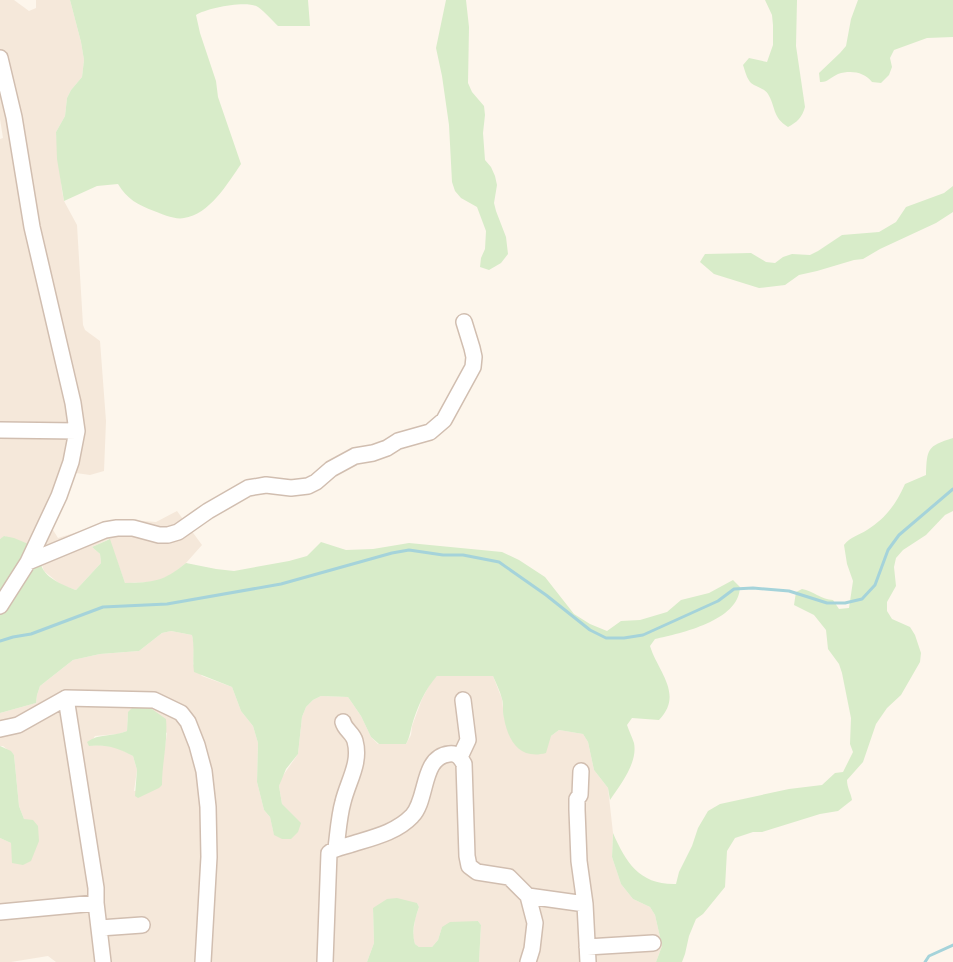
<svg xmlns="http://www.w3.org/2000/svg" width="953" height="962" viewBox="0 0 953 962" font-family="Figtree,sans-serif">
<rect width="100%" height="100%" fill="#fdf6ec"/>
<!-- residential -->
<path fill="#f5e8da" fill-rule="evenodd" d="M0 0H14L29 11 36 8V0H70L81 42 84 60 82 77 71 90 67 98 65 116 56 132 62 191 64 201 77 225 83 325 85 330 100 341 106 421 104 471 90 475 76 473 67 483 50 525 58 538 119 519 156 522 177 511 202 545 186 563 171 575 155 582 125 583 109 539 92 547 100 554 101 563 76 590 61 585 44 571 41 562 5 536 0 539V139L3 138 0 119Z
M171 631 192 635 194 645 193 664 202 676 232 687 241 711 253 726 258 743 257 782 264 810 270 817 274 834 282 804 279 786 282 777 298 754 302 717 306 707 313 700 321 696 348 697 361 716 371 737 378 744H406L411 735 412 726 422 699 431 682 437 676H493L502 699 504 718 551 736 559 730 583 734 588 742 594 770 608 788 613 833 612 857 621 884 633 899 650 907 655 915 662 946 656 962H479L481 925 478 921 442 927 438 940 432 947H419L415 944 413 936 415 919 419 907 417 903 373 908 374 943 367 962H56L48 956 11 962H0V838L11 843 12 848 28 821 24 819 19 806 14 755 3 746H0V713L36 703 37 695 40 686 73 660 100 654 139 651 162 633ZM128 712 167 733 162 766V785L134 791 137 770 133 756 116 747 98 745 89 746 95 736 118 734 127 731Z"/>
<!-- green -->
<path fill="#d8ecc9" d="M70 0H308L310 26H278C272 20 265 12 258 7 247 0 207 8 196 15L200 33 216 81 218 97 241 164C228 183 209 215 184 218 175 220 162 214 154 211 138 205 127 199 118 184L97 186 64 201 57 159 56 132 65 116 67 98 71 90 82 77 84 60 81 42Z
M446 0H466L469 27 468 83 472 92 484 106 485 115 483 133 485 160 491 167 495 176 497 185 494 203 496 211 506 237 508 254 501 263 489 270 480 267 481 258 485 249 486 231 477 207 461 198 455 191 452 182 449 125 442 76 436 48Z
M765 0H797L796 46 805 107C802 118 797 122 788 127 772 117 776 107 768 94 764 88 756 87 751 83 747 79 745 71 743 65L749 58 767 62 773 45V25L772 15Z
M858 0H953V37L927 38 894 50 890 58 892 67 889 75 881 83 872 82C864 72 851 70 838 74 831 77 827 83 820 82L819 73 840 53 846 46 851 19Z
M953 186V212L936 223 880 249 863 259 854 260 817 271 799 275 785 285 759 288 714 274 700 262 705 254 751 253 766 262 775 263 783 257 792 254 810 255 818 251 842 235 879 232 896 222 906 207 944 193Z
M953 438V511L945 515 926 535 903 550 896 558 894 567 896 586 887 602V611L892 619 910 627 915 635 921 653 920 662 901 695 887 708 876 724 863 762 847 780C847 788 851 793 852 800L838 811 820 814 762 832H753L735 838 727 851 725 887 703 914 696 919 689 936 685 954 682 962H656L662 946 655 915 650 907 633 899 621 884 612 857 613 833C626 863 640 885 676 884L679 872 692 846 698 828 708 811 720 804 789 789 822 785 835 773 843 772 853 752 850 744 851 718 842 673 839 664 828 649 826 630 814 615 794 605 796 592 802 589C813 591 822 600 833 600L839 609 849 608 853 581 847 564 844 545C851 536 858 536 867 530 886 518 896 504 905 484L926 475C927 449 927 446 953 438Z
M4 536 14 538 45 551C44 554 41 559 41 563 42 577 65 586 76 590L101 563 100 554 92 547 110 539 125 583C154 582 163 582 186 563L216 569 234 571 289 561 307 556 321 542 346 550 373 549 409 543 502 552 519 560 545 577 574 614 590 624 607 631 621 621 640 620 667 612 681 600 709 593 733 580 740 587C739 621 681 633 655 639L650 646C658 672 684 694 659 720L632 718 627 725C629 731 632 737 634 743 638 763 620 785 610 800L608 788 594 770 588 742 583 734 559 730 551 736 546 753C520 760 508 741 504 718 502 712 504 705 502 699 500 691 496 683 493 676H437C425 689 417 708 412 725 410 732 410 737 406 744H379L371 737 361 716 348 697 321 696 313 700 306 707 302 717 298 754 286 769 279 786 282 804 301 823 298 832 291 839H282L274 835 270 817 264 810 257 782 258 743 253 726 241 711 232 687 194 672C192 660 195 648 192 635L171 631 162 633 139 651 100 654 73 660 40 686 37 695 36 703 0 713V539Z
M135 705 149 707 166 719C168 741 162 762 162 785L159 788 138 798 135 796 137 770 133 756C118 748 106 744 89 746L87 742C99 733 113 737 127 731L128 712Z
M0 746 11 751 14 755 19 806 24 819 33 820 38 826 39 841 31 861 23 865 12 863 11 843 0 838Z
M397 898 417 903 419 907C415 919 411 931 415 944L419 947H432L438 940 442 927 450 922 478 921 481 925 479 962H367L374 943 373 908 387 899Z"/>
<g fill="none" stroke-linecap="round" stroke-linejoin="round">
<!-- stream -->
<path stroke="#a5d3da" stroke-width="3" d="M0 641 13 637 31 634 103 607 167 604 281 584 392 553 409 550 443 555H463L499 562 546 595 590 630 606 638H624L643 635 718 601 734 589 753 588 789 591 827 603H845L862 599 875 585 888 550 899 535 953 489
M925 962 929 956 953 945"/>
<!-- minor casing -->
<g stroke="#d1beb0" stroke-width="18">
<path id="minor" d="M0 58 14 117 32 227 73 403 77 431 71 462 59 496 28 562 0 606
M0 430 77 431
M28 562 105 530 117 528H133L159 535H168L178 532 208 511 248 488 266 485 291 488 308 486 316 482 331 469 355 456 373 453 387 448 398 441 430 432 444 420 473 367 474 357 472 348 464 322
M66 698 96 888V903L103 962
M0 729 18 725 66 698 154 700 181 713 188 722 197 745 204 771 208 807 209 857 203 962
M460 757 468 740 463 700
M581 771 580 795 577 799V810L579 861 585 904 588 962
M336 848C338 833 339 816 343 802 348 781 361 763 355 741 353 733 345 730 343 722
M528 896 585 904
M0 912 96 903
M100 928 142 925
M587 947 653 943
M325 962 329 853C334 848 342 847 349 845 371 838 396 833 412 816 428 800 421 757 449 754 457 753 460 757 464 764L467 856 469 866 477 872 509 877 528 896 535 923 532 949 528 962"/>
</g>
<!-- minor -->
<use href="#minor" stroke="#fff" stroke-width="15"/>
</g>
</svg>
